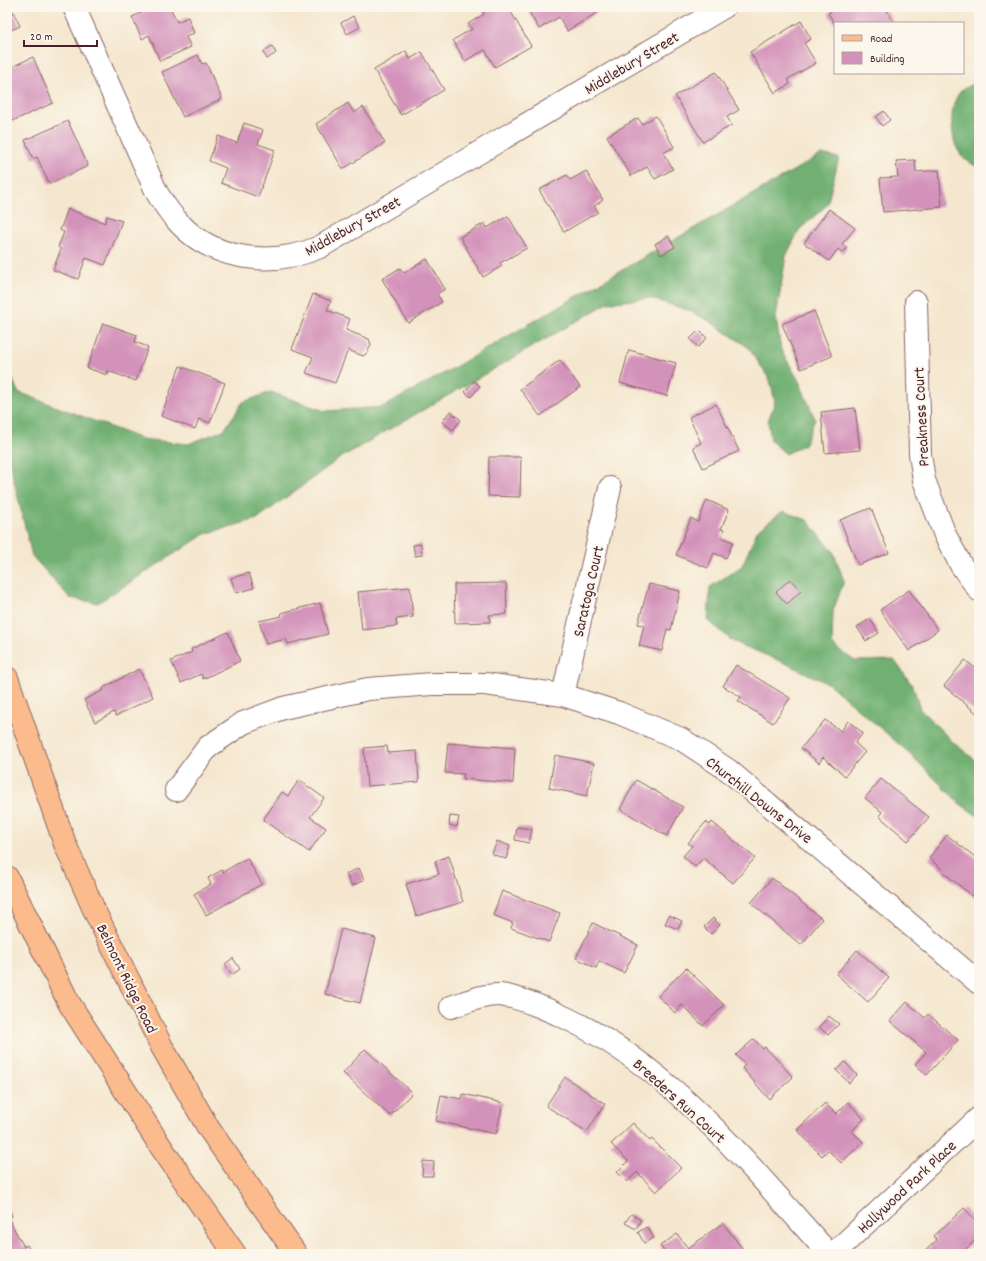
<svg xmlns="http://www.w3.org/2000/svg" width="986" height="1261" viewBox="0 0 986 1261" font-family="Dekko,sans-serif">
<rect width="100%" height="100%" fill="#fbf7ec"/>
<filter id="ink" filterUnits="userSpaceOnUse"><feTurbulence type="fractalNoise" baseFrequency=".025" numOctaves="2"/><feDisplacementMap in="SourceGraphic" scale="8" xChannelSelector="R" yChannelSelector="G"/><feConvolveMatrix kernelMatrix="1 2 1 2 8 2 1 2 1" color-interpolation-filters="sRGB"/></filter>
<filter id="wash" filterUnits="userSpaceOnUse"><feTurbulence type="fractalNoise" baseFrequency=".012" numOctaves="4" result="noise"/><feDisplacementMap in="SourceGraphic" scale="16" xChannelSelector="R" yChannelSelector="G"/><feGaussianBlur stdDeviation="0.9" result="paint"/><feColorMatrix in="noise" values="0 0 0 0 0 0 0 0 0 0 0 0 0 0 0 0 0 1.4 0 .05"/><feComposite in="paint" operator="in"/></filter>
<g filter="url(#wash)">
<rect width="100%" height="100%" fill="#f5e7cf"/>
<!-- forest -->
<path fill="#71b072" stroke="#5e684e" d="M979 80V167C970 164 962 158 958 150 950 135 949 105 960 92 965 87 973 84 979 80Z
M822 154 839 158 827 205 799 230 786 256 776 317 781 350 799 381 815 419 805 444 786 454 771 441 768 421 775 402 770 380 748 347 711 322 688 310 649 298 608 303 340 458 257 519 205 534 98 603 70 598 32 556 7 452V366L18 392 142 439 188 444 224 430 243 402 271 392 325 411 383 407 455 367Z
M783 511 807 520 833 551 844 581 833 611 832 645 855 661 894 660 913 686 920 709 953 742 979 763V817L959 803 908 752 829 684 787 664 732 641 708 620 710 587 742 566 757 531Z"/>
<g id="blocks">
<!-- building -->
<path fill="#d392ba" d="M7 7H11L20 26 7 32Z
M154 7 156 11 170 7 177 22 188 17 194 33 186 37 191 47 160 61 149 35 142 39 132 17Z
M486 7H508L531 46 495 67 485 50 465 61 453 40 472 29 468 24 484 14 482 9Z
M526 7H598L600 11 567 31 559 17 539 29Z
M838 7H885L893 21 890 23H834L828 13Z
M353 16 360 27 347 34 341 23Z
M801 21 811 39 804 43 816 63 788 79 790 84 775 93 750 52Z
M272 46 276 53 267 59 263 52Z
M406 51 410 59 422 52 444 90 401 115 374 70Z
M198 55 202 64 206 63 222 99 183 117 162 72Z
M33 57 53 103 10 122 7 115V69Z
M716 72 739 110 727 117 732 125 703 142 675 96Z
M348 103 354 113 363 107 385 143 343 169 316 124Z
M884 111 890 120 882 126 876 117Z
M656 116 674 147 663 153 673 169 655 179 647 167 631 176 607 136 638 118 642 124Z
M68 121 88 166 49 184 37 157 33 159 25 140Z
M244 123 263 130 258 144 275 150 258 197 221 183 226 168 209 161 218 136 237 143Z
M915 160 916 172 939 170 942 207 883 212 880 178 898 177 896 161Z
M586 171 603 200 594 206 598 212 564 232 539 190 567 175 570 180Z
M68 209 105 223 107 216 122 221 105 265 86 258 78 279 53 270 61 249 58 247 64 232 60 230Z
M829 209 855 228 842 244 847 247 843 253 838 249 829 261 804 243Z
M508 216 527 248 500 263 502 266 483 277 460 237 485 223 487 228Z
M668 236 675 247 661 255 655 244Z
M427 259 445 289 437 294 442 302 408 323 382 279 400 268 404 273Z
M313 294 331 301 327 310 350 319 346 330 369 339 371 345 367 353 363 356 348 350 335 383 306 373 313 357 292 349Z
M814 311 832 356 801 369 782 324Z
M103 323 137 335 135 342 148 347 136 381 108 371 107 375 87 368Z
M699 330 707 338 698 347 690 339Z
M629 350 676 363 667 396 620 383Z
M560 360 580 387 540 416 520 389Z
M180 366 225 383 210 423 199 419 195 429 161 416Z
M474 381 480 386 471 397 465 392Z
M716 404 739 451 703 468 693 447 701 443 689 417Z
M855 408 860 450 825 453 821 412Z
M450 411 461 420 453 430 442 422Z
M489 457H521L520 497 488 496Z
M707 500 729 510 721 529 724 530 721 537 733 542 726 558 714 553 708 568 676 555 691 518 698 522Z
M871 508 889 553 858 565 840 520Z
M421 544 422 555 415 556 413 545Z
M249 573 254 588 236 593 231 578Z
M790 579 801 591 787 604 776 592Z
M506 583 507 614 489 615 490 622 455 623 454 584Z
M649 584 680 591 671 630 667 629 662 651 639 646 644 625 638 624Z
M410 587 413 617 396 619 397 626 362 630 358 592Z
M909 590 938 630 909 651 880 610Z
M320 603 328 634 288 644 286 639 266 644 259 621 282 616 281 613Z
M870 619 879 633 866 641 857 627Z
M228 632 240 661 203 679 201 674 181 683 171 661 192 652 191 649Z
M965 660 979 671V715L944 686Z
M736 665 790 698 773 723 738 701 741 697 723 686Z
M139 669 153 697 116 716 114 712 95 722 84 700 104 690 103 688Z
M825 720 841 731 848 721 863 733 855 743 865 752 845 776 823 757 819 763 801 748Z
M448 743 515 748 513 783 463 779 464 774 445 773Z
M387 746 388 753 417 751 419 782 367 786 364 748Z
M555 755 594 763 587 796 549 788Z
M881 779 929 817 908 841 879 816 882 812 865 798Z
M299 780 324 798 310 817 326 828 309 852 263 820 282 792 288 796Z
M636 780 683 807 667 836 620 809Z
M450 816 459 817 457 827 449 825Z
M706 822 710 825 712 822 755 858 733 883 703 858 695 867 683 856 692 846 688 843Z
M517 827 532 829 529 843 515 840Z
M947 835 979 860V895L976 899 943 872 944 871 929 858Z
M497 841 510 846 506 859 492 854Z
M449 856 463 902 416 916 406 884 439 874 435 861Z
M247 858 262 884 206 915 194 894 211 884 208 878 222 870 223 872Z
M359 868 364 880 352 886 346 874Z
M772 878 822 919 801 945 751 903Z
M502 891 560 913 549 942 511 928 513 923 493 915Z
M669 915 682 921 678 929 665 924Z
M713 918 720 925 711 934 704 927Z
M593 923 638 945 624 973 599 961 596 968 576 958Z
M341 929 376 938 360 1003 325 994Z
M857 950 889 978 868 1002 836 974Z
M233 958 240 969 232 975 225 964Z
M686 968 724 1005 703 1026 682 1005 675 1013 658 996Z
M907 1002 925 1018 928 1014 958 1040 927 1075 915 1064 926 1052 890 1021Z
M829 1016 839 1024 828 1035 819 1027Z
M754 1039 763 1049 765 1047 793 1077 769 1099 742 1068 745 1065 736 1055Z
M365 1049 412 1093 390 1116 343 1073Z
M845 1062 857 1075 849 1083 836 1070Z
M565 1077 605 1104 587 1132 546 1106Z
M463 1094 503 1103 496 1134 436 1121 441 1095 462 1099Z
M848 1102 864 1119 852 1131 863 1142 841 1163 828 1150 822 1156 797 1130 825 1103 836 1114Z
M633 1123 650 1141 652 1139 681 1168 656 1192 637 1172 627 1182 617 1172 628 1161 611 1144Z
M423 1161 434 1162 433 1176H422Z
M7 1208 12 1216 8 1218 24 1247 27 1245 32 1254H7Z
M964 1208 979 1224V1236L961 1254H922L937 1240 934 1236Z
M631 1214 641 1220 636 1229 625 1223Z
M723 1223 742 1248 733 1254H666L660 1246 677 1234 688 1248Z
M647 1227 654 1238 644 1243 638 1232Z"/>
</g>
</g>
<g filter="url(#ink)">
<use href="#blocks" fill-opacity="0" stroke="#866564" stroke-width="1"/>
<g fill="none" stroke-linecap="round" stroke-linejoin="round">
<!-- street casing -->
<g stroke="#866564" stroke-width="24">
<path id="street" d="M74 7 157 193C162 201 167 209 173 216 209 261 270 268 320 247L724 7
M916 302 920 454 924 480 945 535 961 565 979 590
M563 695 610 488
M176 790 208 747 243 723 283 708 368 689 432 684H485L563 695 619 713 681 739 728 770 979 983
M451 1007C466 1002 484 994 500 995 518 997 549 1010 566 1018 674 1069 750 1167 829 1254
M833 1254 979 1118"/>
</g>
<!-- primary casing -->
<g stroke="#866564" stroke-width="24">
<path id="primary" d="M7 678 65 844 95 912 162 1047 209 1129 296 1254
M7 877 69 1003 163 1150 235 1254"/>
</g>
<!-- street -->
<use href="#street" stroke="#fff" stroke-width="22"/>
<!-- primary -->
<use href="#primary" stroke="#fbbb8d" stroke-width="22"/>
</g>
</g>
<g text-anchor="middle" stroke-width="4" stroke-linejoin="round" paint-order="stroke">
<!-- street labels -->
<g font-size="16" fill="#4a1f2b" stroke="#fbf7ec">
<text transform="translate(631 62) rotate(-31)" y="6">Middlebury Street</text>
<text transform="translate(352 225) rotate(-29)" y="6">Middlebury Street</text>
<text transform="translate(920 417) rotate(-93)" y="6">Preakness Court</text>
<text transform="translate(587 591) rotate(-77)" y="6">Saratoga Court</text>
<text transform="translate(760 799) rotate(38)" y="6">Churchill Downs Drive</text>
<text transform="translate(128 978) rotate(64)" y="6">Belmont Ridge Road</text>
<text transform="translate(680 1100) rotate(42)" y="6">Breeders Run Court</text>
<text transform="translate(906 1186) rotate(-43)" y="6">Hollywood Park Place</text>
</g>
</g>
<!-- margin -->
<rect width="986" height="1261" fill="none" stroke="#fbf7ec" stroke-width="24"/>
<!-- legend -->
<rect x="834" y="22" width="130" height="52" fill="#fbf7ec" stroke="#b4a19f"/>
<rect x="842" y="35" width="20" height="6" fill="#fbbb8d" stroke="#b4a19f"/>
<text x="870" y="42" font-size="12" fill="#4a1f2b">Road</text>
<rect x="842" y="52" width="20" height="12" fill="#d392ba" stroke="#b4a19f"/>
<text x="870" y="62" font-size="12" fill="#4a1f2b">Building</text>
<!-- scale -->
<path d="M24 40v6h73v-6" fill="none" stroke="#4a1f2b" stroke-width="2"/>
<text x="30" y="40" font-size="12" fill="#4a1f2b" stroke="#fbf7ec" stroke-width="3" paint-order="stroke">20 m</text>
</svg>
